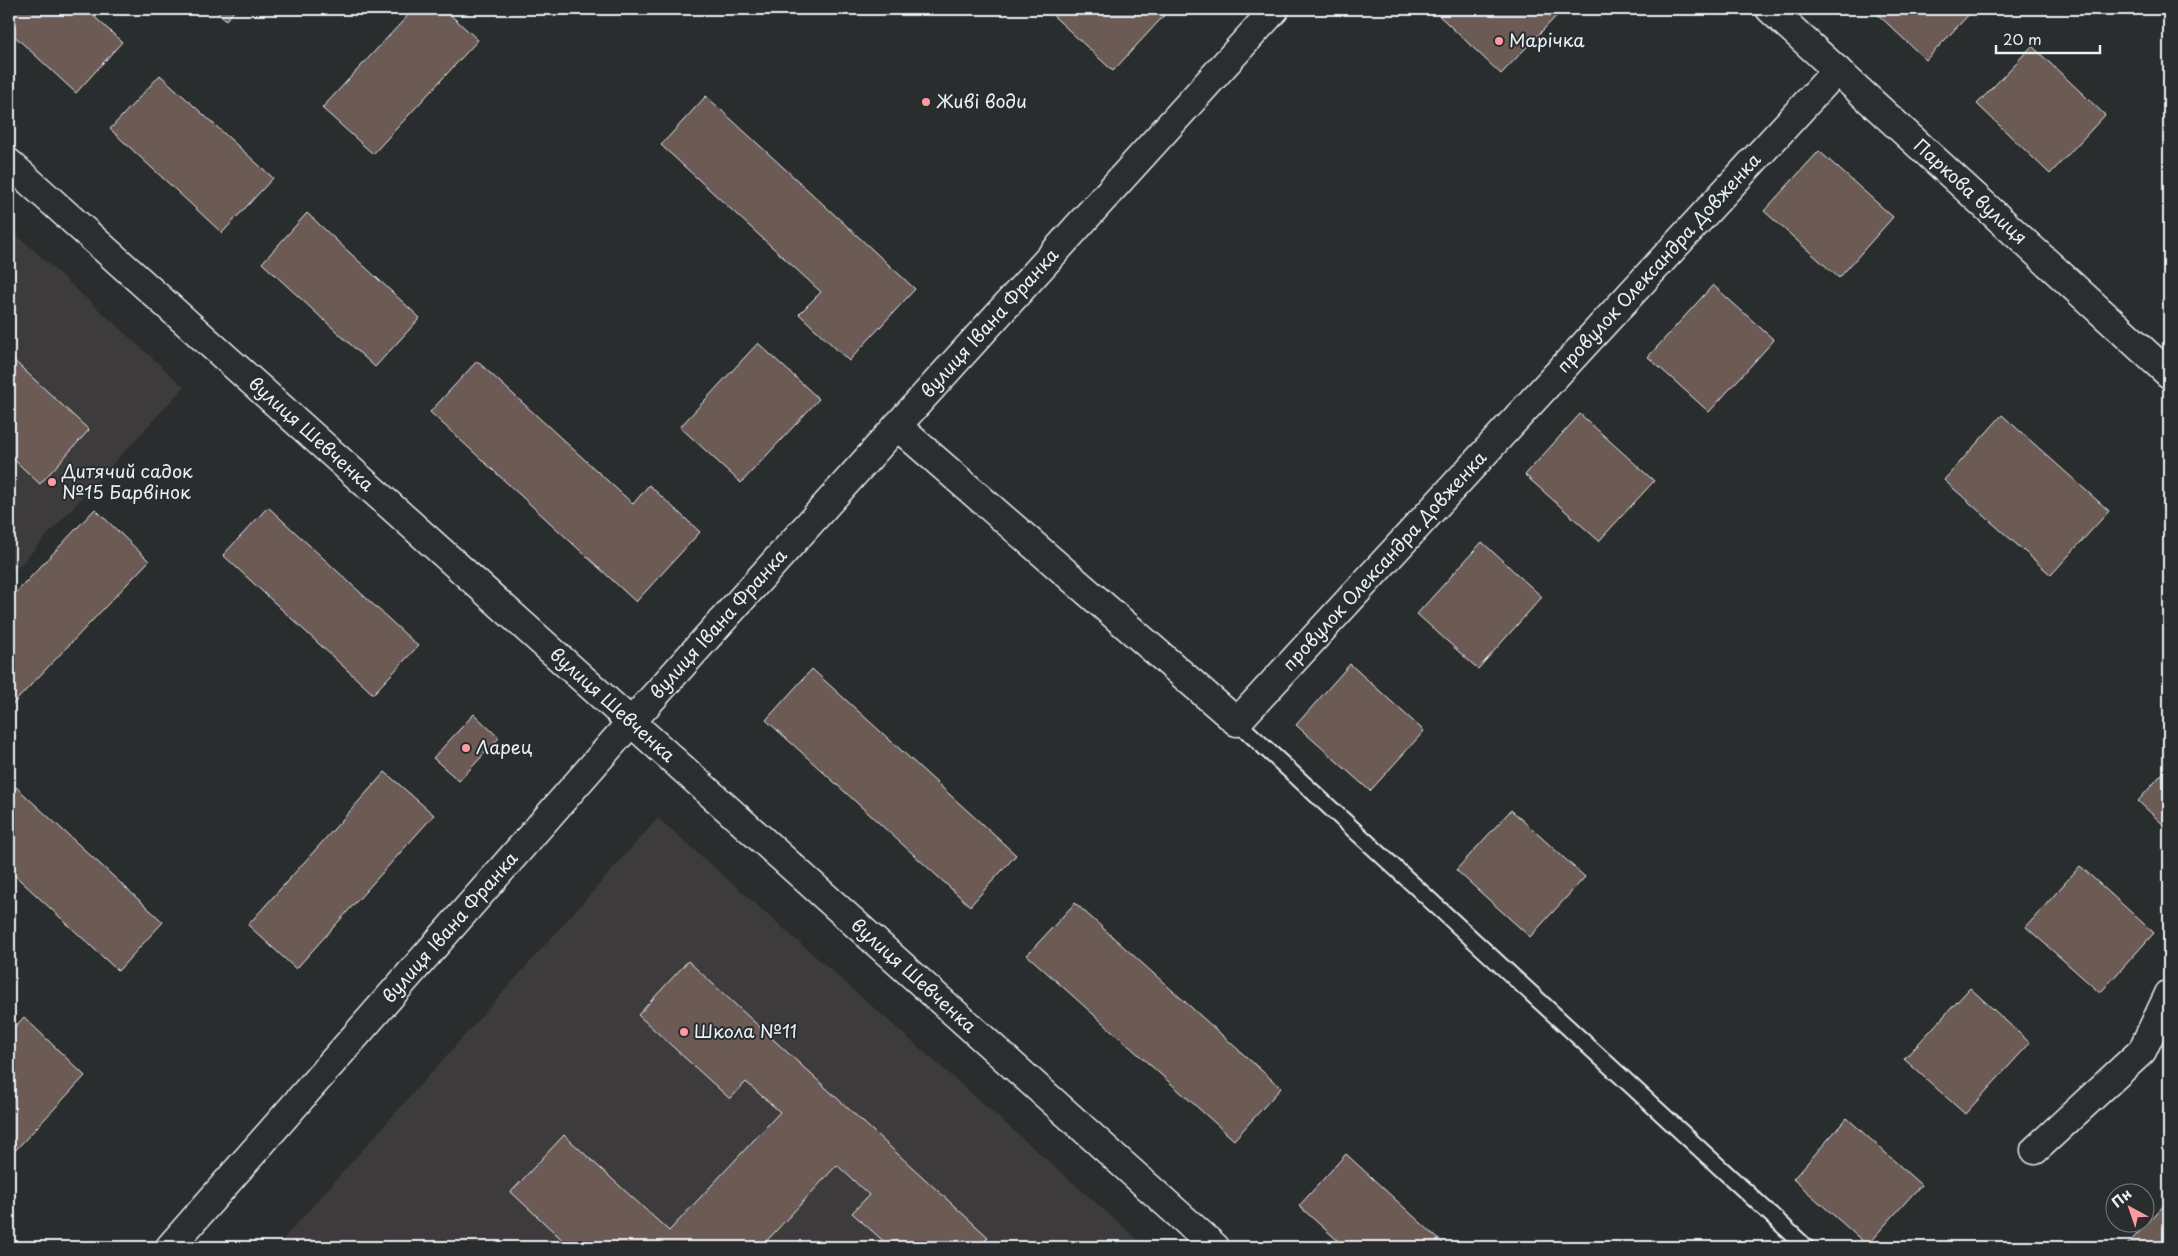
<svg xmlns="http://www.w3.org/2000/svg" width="2178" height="1256" viewBox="0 0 2178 1256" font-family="'Playpen Sans',sans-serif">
<rect width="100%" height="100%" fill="#2a2d2e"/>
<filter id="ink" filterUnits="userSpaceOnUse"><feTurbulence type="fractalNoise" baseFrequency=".02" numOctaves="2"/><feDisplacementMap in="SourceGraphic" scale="10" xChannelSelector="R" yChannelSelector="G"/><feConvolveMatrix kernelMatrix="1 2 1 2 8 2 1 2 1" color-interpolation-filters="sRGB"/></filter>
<g filter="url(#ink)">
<!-- built -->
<path fill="#3e3a3a" d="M9 228 184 387 9 577Z
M658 818 1146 1247H276Z"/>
<!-- building -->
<path fill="#6c5a55" stroke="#e8f1f8" d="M9 9H86L122 42 76 93 9 31Z
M214 9H236L226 20Z
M414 9H444L478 40 373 154 322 108Z
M1046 9H1170L1113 71Z
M1432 9H1563L1501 74Z
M1872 9H1974L1926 60Z
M2032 46 2105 115 2050 174 1977 104Z
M160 75 273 178 222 233 110 129Z
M706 96 915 289 849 361 799 314 821 292 661 145Z
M1819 151 1893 217 1839 278 1764 211Z
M307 213 420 318 375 367 262 263Z
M1713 285 1774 340 1709 412 1648 357Z
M758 343 819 399 741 483 680 427Z
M9 356 89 430 40 484 9 455Z
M477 361 633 504 649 485 700 532 636 602 430 412Z
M1580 414 1654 481 1599 541 1525 475Z
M2002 415 2109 511 2051 575 1944 480Z
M268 507 418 646 373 694 223 555Z
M95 509 149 561 10 707 9 706V600Z
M1482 542 1542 597 1478 669 1417 614Z
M1350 664 1424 731 1370 791 1296 725Z
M812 669 1016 855 970 906 766 720Z
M474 714 499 738 459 781 433 758Z
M2169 766V830L2138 801Z
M385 772 434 815 296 969 248 925Z
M16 787 163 922 118 971 9 870V795Z
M1511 810 1585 877 1530 937 1456 870Z
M2080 866 2154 933 2100 993 2026 927Z
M1075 903 1281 1088 1234 1140 1027 955Z
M688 961 988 1237 978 1247H890L852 1213 869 1195 837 1165 761 1247H570L511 1192 564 1135 669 1231 780 1112 746 1082 730 1099 638 1015Z
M1970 988 2030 1043 1965 1114 1904 1059Z
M24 1017 85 1076 9 1157V1033Z
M1847 1118 1921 1185 1867 1245 1793 1179Z
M1346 1154 1447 1247H1345L1299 1206Z
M2169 1200V1247H2125Z"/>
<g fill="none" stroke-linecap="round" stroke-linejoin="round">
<!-- lane casing -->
<g stroke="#e8f1f8" stroke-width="19">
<path id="lane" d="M1237 722 1806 1247"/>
</g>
<!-- street casing -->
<g stroke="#e8f1f8" stroke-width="31">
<g id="street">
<path id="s1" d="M1770 9 2169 374"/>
<path id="s2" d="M9 163 1215 1247"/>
<path id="s3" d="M897 426 1237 722 1837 70"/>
<path d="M2035 1150 2142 1051 2169 994"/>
<path id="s4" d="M170 1247 632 721 897 426 1275 9"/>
</g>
</g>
<!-- lane -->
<use href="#lane" stroke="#2a2d2e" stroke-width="15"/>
<!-- street -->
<use href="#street" stroke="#2a2d2e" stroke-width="28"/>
</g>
</g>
<!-- markers -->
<g fill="#ff9aa2" stroke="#2a2d2e" stroke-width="2">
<circle cx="1499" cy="41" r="5"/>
<circle cx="926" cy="102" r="5"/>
<circle cx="52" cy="482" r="5"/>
<circle cx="466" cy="748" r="5"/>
<circle cx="684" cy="1032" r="5"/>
</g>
<g text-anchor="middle" stroke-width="4" stroke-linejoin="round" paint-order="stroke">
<!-- poi labels -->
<g font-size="18" fill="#e8f1f8" stroke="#2a2d2e" text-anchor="start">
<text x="1509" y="47">Марічка</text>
<text x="936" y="108">Живі води</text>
<text x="62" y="478">Дитячий садок<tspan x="62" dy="21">№15 Барвінок</tspan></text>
<text x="476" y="754">Ларец</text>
<text x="694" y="1038">Школа №11</text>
</g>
<!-- street labels -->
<g font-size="18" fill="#e8f1f8" stroke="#2a2d2e">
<text dy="6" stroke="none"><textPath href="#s1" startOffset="271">Паркова вулиця</textPath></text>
<text dy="6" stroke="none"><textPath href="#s3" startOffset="1074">провулок Олександра Довженка</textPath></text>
<text dy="6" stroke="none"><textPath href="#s4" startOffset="1235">вулиця Івана Франка</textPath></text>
<text dy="6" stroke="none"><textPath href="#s2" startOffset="406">вулиця Шевченка</textPath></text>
<text dy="6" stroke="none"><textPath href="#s3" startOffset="669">провулок Олександра Довженка</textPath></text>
<text dy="6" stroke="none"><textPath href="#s4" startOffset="830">вулиця Івана Франка</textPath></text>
<text dy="6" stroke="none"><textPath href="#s2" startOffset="811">вулиця Шевченка</textPath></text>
<text dy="6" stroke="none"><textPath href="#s4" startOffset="425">вулиця Івана Франка</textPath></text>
<text dy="6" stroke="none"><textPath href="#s2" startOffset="1216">вулиця Шевченка</textPath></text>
</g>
</g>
<!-- margin -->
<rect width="2178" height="1256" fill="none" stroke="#2a2d2e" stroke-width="30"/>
<rect x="15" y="15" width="2148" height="1226" fill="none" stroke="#e8f1f8" stroke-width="2" filter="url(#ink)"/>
<!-- north arrow -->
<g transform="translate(2130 1208) rotate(320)"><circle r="24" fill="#2a2d2e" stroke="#767b7f"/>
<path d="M0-4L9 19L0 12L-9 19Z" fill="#ff9aa2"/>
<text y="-8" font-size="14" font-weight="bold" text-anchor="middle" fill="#e8f1f8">Пн</text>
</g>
<!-- scale -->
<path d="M1996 45v8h104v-8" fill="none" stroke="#e8f1f8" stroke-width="2.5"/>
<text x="2003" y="45" font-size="15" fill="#e8f1f8" stroke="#2a2d2e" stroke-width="4" paint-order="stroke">20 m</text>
</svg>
